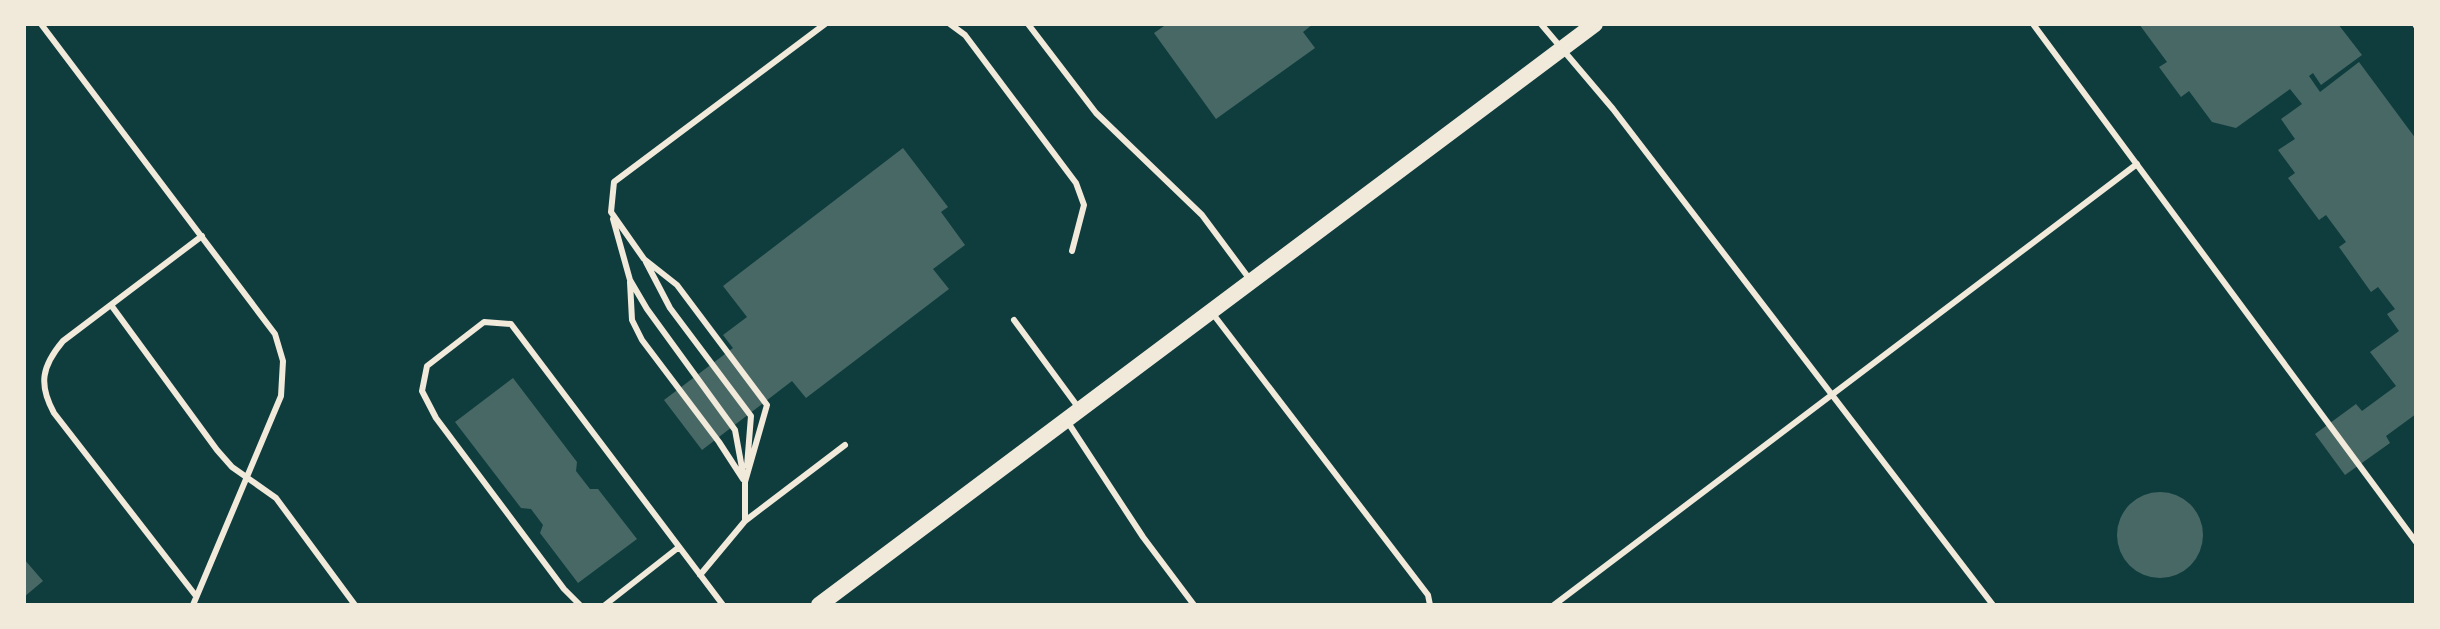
<svg xmlns="http://www.w3.org/2000/svg" width="2440" height="629" viewBox="0 0 2440 629" font-family="Karla,sans-serif">
<rect width="100%" height="100%" fill="#0f3d3e"/>
<!-- building -->
<path fill="#486865" d="M1167 24H1313L1303 32 1315 48 1216 119 1154 33Z
M2139 24H2338L2362 55 2321 85 2313 73 2309 76 2320 92 2359 62 2416 139V414L2386 436 2390 443 2345 475 2315 434 2356 404 2362 411 2396 386 2370 352 2399 331 2387 314 2395 309 2378 287 2371 292 2339 247 2346 242 2326 215 2319 220 2288 178 2295 173 2278 150 2295 139 2281 119 2302 104 2290 89 2236 128 2212 122 2189 91 2181 97 2159 67 2167 62Z
M903 148 948 207 941 212 965 245 933 269 949 289 806 398 792 381 702 450 664 400 733 348 723 335 747 317 723 286Z
M513 378 577 462 576 471 590 489H598L637 539 578 583 540 533 543 525 531 509 521 508 455 422Z
M2117 535a43 43 0 1 1 86 0a43 43 0 1 1-86 0Z
M24 559 43 581 24 597Z"/>
<g fill="none" stroke-linecap="round" stroke-linejoin="round">
<!-- service -->
<path stroke="#f1e9da" stroke-width="6" d="M41 24 275 334 283 361 281 396 193 605
M950 24 965 35 1076 183 1084 205 1072 251
M1028 24 1096 113 1202 215 1251 281
M1541 24 1613 109 1993 605
M2033 24 2416 542
M2415 24 2416 26
M613 219 630 280 647 309 735 430 744 479
M646 262 670 308 751 416 747 466
M630 282 632 320 642 340 719 442 743 479
M111 305 217 450 232 467 276 498 355 605
M1213 314 1428 595 1430 605
M1014 320 1078 407
M1067 421 1143 537 1194 605
M745 521V482L767 405 677 285 644 259 611 212 614 182 825 24
M700 575 745 521 845 445
M196 596 54 413C38 384 42 366 63 341L202 236
M580 605 564 589 436 418 422 391 427 366 484 322 511 324 723 605
M605 605 679 547
M1554 605 2137 164"/>
<!-- secondary -->
<path stroke="#f1e9da" stroke-width="16" d="M819 605 1595 24"/>
</g>
<!-- border -->
<rect width="2440" height="629" fill="none" stroke="#f1e9da" stroke-width="52"/>
</svg>
